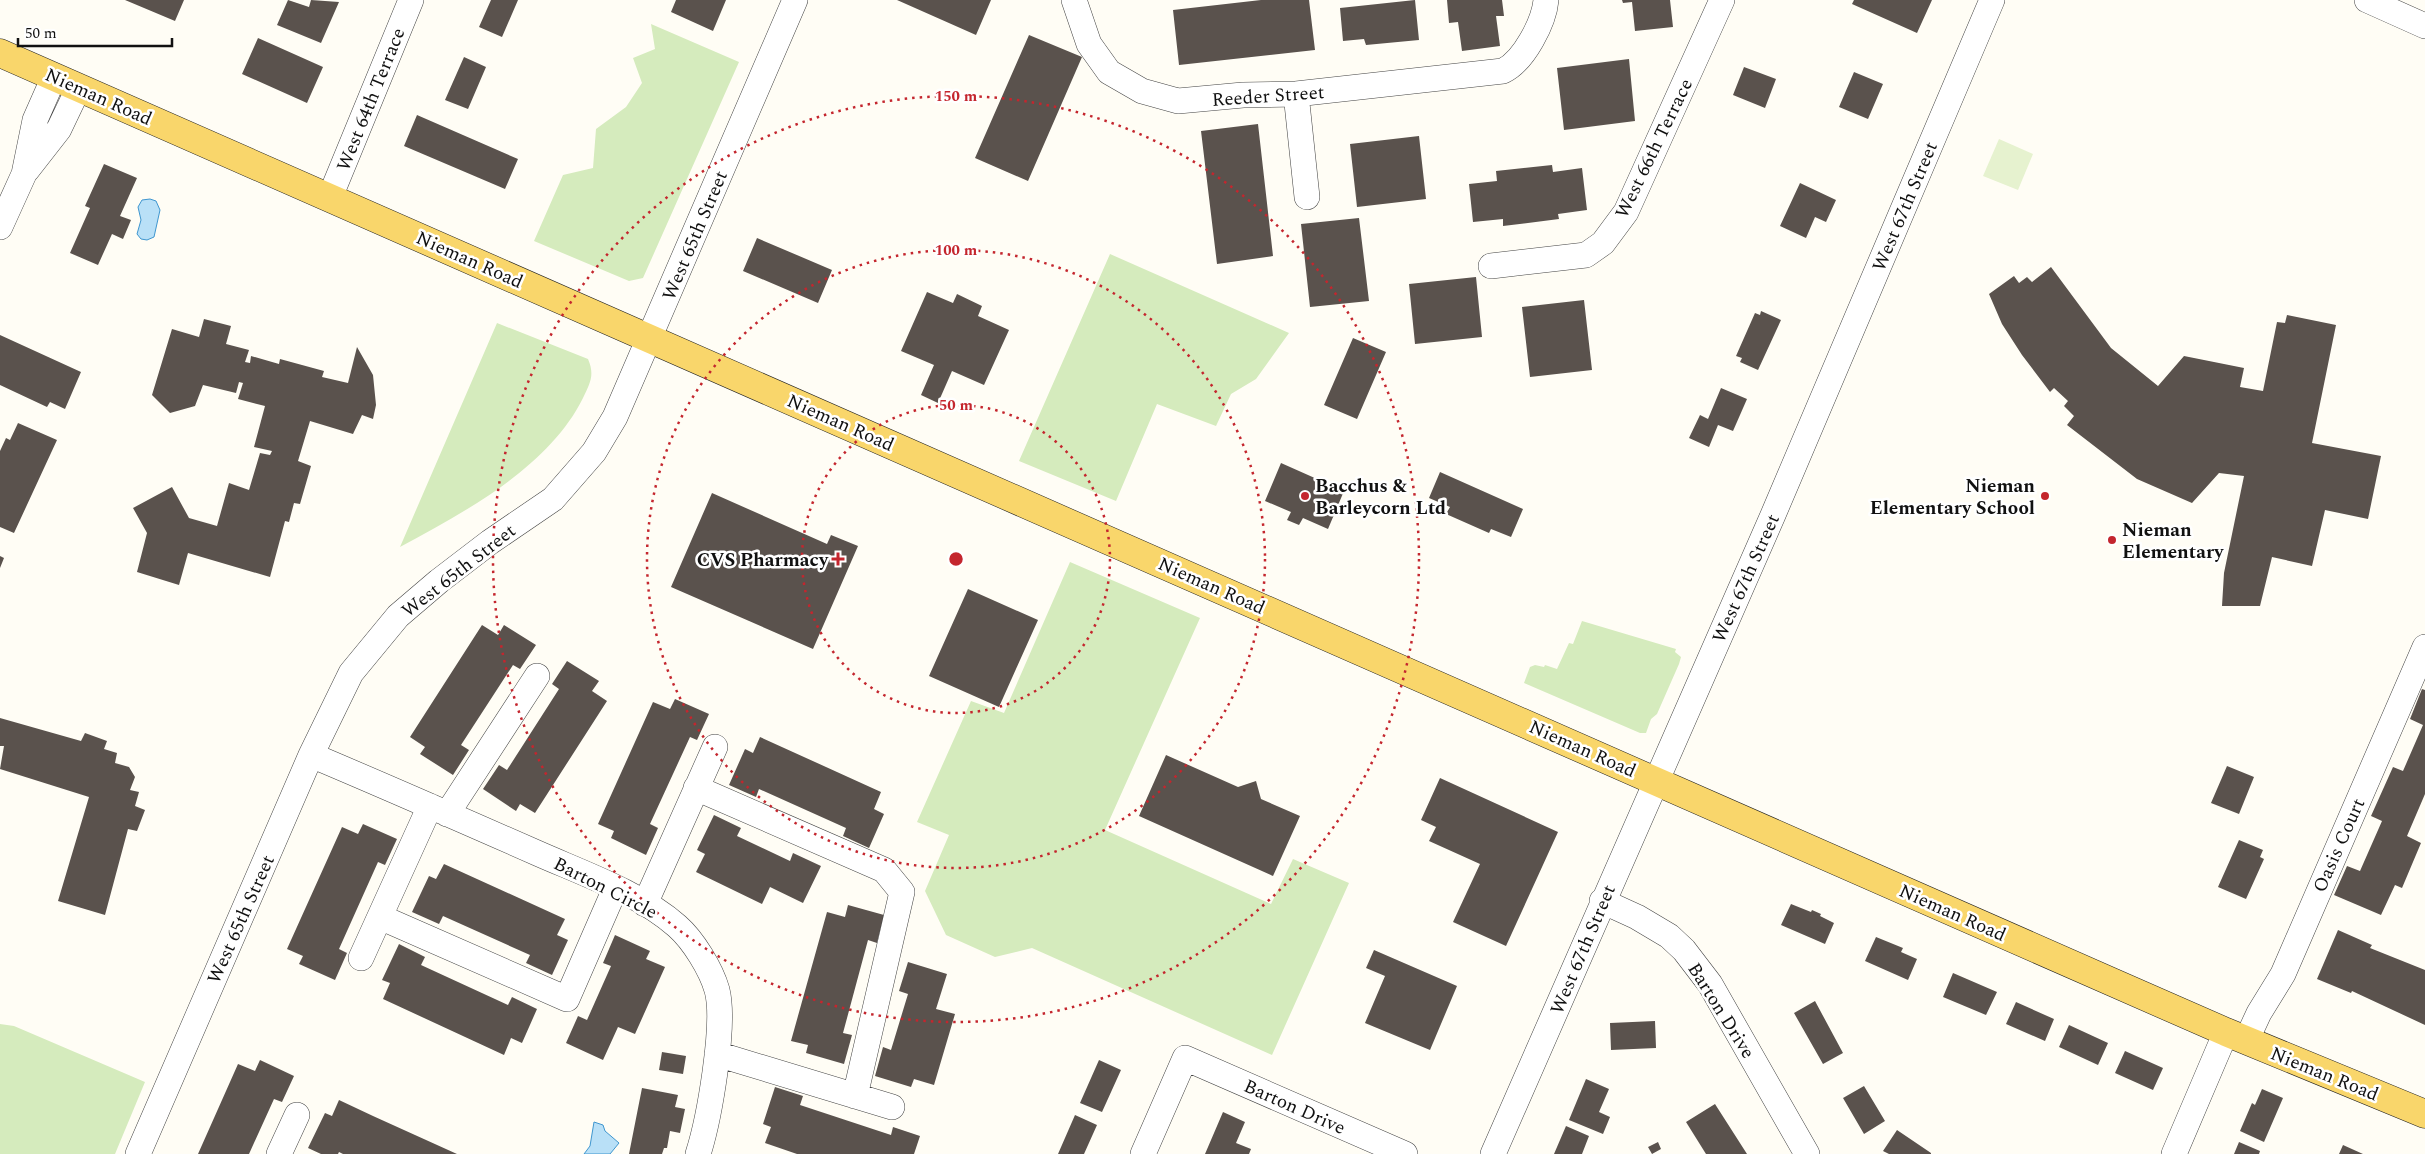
<svg xmlns="http://www.w3.org/2000/svg" width="2425" height="1154" viewBox="0 0 2425 1154" font-family="Spectral,serif">
<rect width="100%" height="100%" fill="#fffdf5"/>
<!-- green -->
<path fill="#d5ebbd" d="M651 24 739 62 643 278 629 281 534 241 563 175 593 168 596 129 626 107 642 83 633 58 655 49Z
M1110 254 1289 333 1256 379 1231 394 1216 426 1157 404 1116 501 1019 461Z
M497 323 588 359C595 375 590 383 583 398 549 467 465 512 400 547Z
M1070 562 1200 618 1105 830 1271 904 1293 859 1349 883 1272 1055 1032 948 995 957 946 935 925 891 949 835 917 822 971 701 1004 713Z
M1582 621 1676 649 1675 652 1681 657 1679 664 1657 714 1651 719 1646 733H1640L1524 683 1530 667 1535 665 1544 667 1545 665 1557 669 1569 643 1573 644Z
M0 1024 14 1026 145 1082 115 1154H0Z"/>
<!-- pitch -->
<path fill="#e6f2cf" d="M1999 139 2033 154 2018 190 1983 176Z"/>
<!-- water -->
<path fill="#b9e0f7" stroke="#3f96cf" d="M150 199 156 201 160 210 154 237 147 240 141 239 137 234 141 220 138 207 142 200Z
M594 1122 603 1125 605 1131 619 1143 610 1154H584L590 1146Z"/>
<!-- building -->
<path fill="#5a524d" d="M125 0H184L175 21Z
M288 0 309 7 311 0 339 2 321 43 277 25Z
M491 0H518L502 37 479 27Z
M676 0H726L713 31 671 12Z
M897 0H991L976 35Z
M1261 0H1309L1315 50 1179 65 1173 10Z
M1415 0 1419 40 1366 45 1364 39 1343 41 1340 8Z
M1447 0H1502L1504 16H1496L1500 46 1462 51 1458 22 1449 23Z
M1622 0H1670L1673 27 1635 31 1632 2 1623 3Z
M1854 0H1932L1917 33 1852 4Z
M1029 35 1082 57 1028 181 975 158Z
M258 38 323 67 307 103 242 74Z
M464 57 486 67 468 109 445 100Z
M1629 59 1635 121 1564 130 1557 68Z
M1744 67 1776 79 1765 108 1733 95Z
M1854 72 1883 84 1868 119 1839 107Z
M417 115 518 159 505 189 404 146Z
M1258 124 1273 256 1217 264 1201 131Z
M1419 136 1426 199 1357 207 1350 144Z
M104 164 137 178 120 216 131 220 123 239 112 234 98 265 70 253 90 208 85 206Z
M1552 165 1553 172 1582 168 1587 210 1558 214 1559 219 1503 226V219L1473 222 1469 184 1497 181 1496 171Z
M1800 183 1836 200 1826 222 1815 217 1806 238 1780 226Z
M1359 218 1369 301 1310 307 1301 224Z
M757 238 832 270 818 303 743 271Z
M2051 267 2111 348 2158 386 2184 356 2244 368 2240 387 2263 391 2277 322 2285 323 2287 315 2336 325 2312 443 2381 456 2368 519 2325 510 2312 566 2272 557 2260 606H2222L2224 573 2244 476 2219 473 2192 503 2137 479 2067 425 2074 416 2064 406 2068 401 2054 388 2050 392 2022 355 2002 324 1989 294 2014 276 2019 283 2027 277 2032 282Z
M1476 277 1482 337 1415 344 1409 284Z
M927 292 953 303 957 294 982 306 978 316 1009 330 984 385 952 371 938 403 921 395 934 365 901 351Z
M1584 300 1592 370 1530 377 1522 307Z
M1761 311 1781 320 1758 370 1740 362 1742 358 1736 356 1755 313 1760 315Z
M204 319 231 326 226 344 249 350 245 362 250 363 251 356 279 364 280 359 324 371 322 377 348 383 357 347 373 375 376 405 373 419 362 415 353 434 310 421 298 461 311 466 300 504 294 503 289 522 285 521 270 577 188 553 179 585 137 572 147 533 133 508 172 487 189 518 217 526 229 483 249 490 260 453 270 455 272 451 254 447 265 406 238 399 243 383 239 382 236 393 203 385 195 406 170 413 152 395 172 329 199 337Z
M0 335 81 372 65 409 50 402 47 407 0 385Z
M1353 338 1386 352 1357 419 1324 405Z
M1721 388 1747 399 1733 431 1718 425 1709 447 1689 438 1700 415 1708 419Z
M18 423 57 440 14 533 0 527V451L6 438 10 440Z
M1281 463 1344 491 1328 529 1303 518 1299 525 1287 520 1291 512 1265 501Z
M1440 472 1523 509 1511 537 1491 529 1489 533 1446 514 1450 507 1429 498Z
M712 493 827 544 831 535 858 546 813 649 671 587Z
M0 556 4 558 0 568Z
M968 589 1038 620 999 707 929 676Z
M482 625 498 635 504 625 536 645 520 669 513 665 461 745 469 750 453 775 420 754 425 747 410 737Z
M567 661 599 681 592 691 607 701 535 813 520 804 516 811 483 789 499 765 507 770 559 689 552 684Z
M2422 689 2425 690V794L2407 836 2421 843 2402 888 2395 885 2381 915 2334 895 2347 866 2360 871 2382 821 2371 816 2393 767 2403 771 2423 725 2410 719Z
M675 699 709 714 697 740 690 737 650 824 658 828 646 855 611 838 614 831 598 824 653 702 670 709Z
M0 718 81 741 85 733 107 741 104 749 117 753 115 763 129 767 135 777 130 790 139 792 135 806 145 810 137 831 128 829 105 915 58 901 89 797 0 769 4 746H0Z
M760 737 881 792 874 809 884 814 869 848 843 836 846 828 759 789 756 797 729 785 745 749 753 753Z
M1166 755 1238 787 1256 781 1261 799 1300 816 1273 876 1139 816Z
M2227 766 2254 777 2239 814 2211 803Z
M1440 778 1558 832 1506 946 1453 922 1480 864 1429 841 1436 827 1421 820Z
M714 815 741 828 737 836 790 861 793 853 821 866 803 903 770 887 762 904 696 872 705 854 697 850Z
M363 824 397 839 385 865 378 862 339 949 347 953 335 980 299 964 303 956 287 949 342 827 358 834Z
M2239 840 2263 850 2260 857 2264 859 2246 899 2218 887Z
M444 864 565 919 557 935 568 940 552 975 526 963 530 955 443 916 439 924 412 912 429 876 436 879Z
M1791 904 1811 912 1812 910 1821 914 1820 916 1834 923 1825 944 1781 925Z
M848 905 884 915 877 943 868 940 843 1033 852 1035 844 1064 806 1053 808 1045 791 1041 827 912 845 917Z
M2338 930 2372 945 2370 948 2425 970V1025L2352 991 2351 993 2317 979Z
M615 935 650 951 646 959 665 967 635 1034 618 1027 603 1060 566 1043 578 1016 587 1020 611 966 603 963Z
M1876 937 1903 948 1901 952 1917 959 1908 980 1865 961Z
M399 944 425 957 421 965 508 1005 512 997 537 1009 522 1043 511 1038 504 1055 383 999 390 983 382 980Z
M1374 950 1457 986 1430 1050 1365 1023 1385 976 1366 968Z
M908 962 947 974 936 1009 955 1014 934 1085 914 1079 911 1087 875 1076 883 1047 891 1050 908 994 899 991Z
M1953 973 1997 992 1986 1015 1943 997Z
M1815 1001 1843 1053 1823 1064 1794 1013Z
M2016 1002 2054 1019 2045 1041 2006 1024Z
M1655 1021 1656 1048 1611 1050 1610 1023Z
M2069 1025 2108 1043 2098 1065 2059 1047Z
M2125 1051 2163 1068 2153 1090 2115 1073Z
M662 1052 686 1056 683 1074 659 1070Z
M260 1060 294 1076 282 1102 274 1099 249 1154H198L238 1064 255 1071Z
M1099 1060 1121 1070 1102 1112 1080 1103Z
M1586 1079 1609 1089 1599 1112 1610 1117 1603 1134 1569 1120Z
M1864 1086 1885 1121 1864 1134 1843 1098Z
M775 1087 803 1096 800 1105 891 1135 893 1127 920 1136 914 1154H797L765 1143 771 1127 763 1124Z
M642 1088 678 1095 675 1107 685 1109 680 1133 670 1131 667 1148H664L662 1154H629Z
M2262 1089 2283 1098 2264 1142 2240 1131 2252 1103 2255 1105Z
M339 1100 373 1116 457 1154H343L339 1152 338 1154H321L308 1148 325 1113 332 1116Z
M1715 1104 1747 1154H1706L1686 1122Z
M1223 1112 1245 1122 1236 1143 1251 1149 1249 1154H1205Z
M1075 1115 1097 1125 1084 1154H1058Z
M1566 1126 1589 1136 1582 1154H1554Z
M1897 1130 1931 1153V1154H1889L1883 1151Z
M1658 1142 1661 1149 1652 1154 1648 1147Z
M2239 1142 2260 1151 2259 1154H2234Z
M2343 1145 2363 1154H2339Z"/>
<g fill="none" stroke-linecap="round" stroke-linejoin="round">
<!-- minor casing -->
<g stroke="#444" stroke-width="26">
<path id="minor" d="M1074 0 1089 44 1109 72 1142 91 1178 101 1243 95 1296 94 1503 71C1524 61 1544 22 1546 0
M2367 0 2425 26
M1296 94 1307 197
M27 170 59 129 79 87
M330 197 411 0
M0 227 24 174 35 120 54 77
M1491 266 1586 255 1603 243 1626 212 1722 0
M311 755C387 787 462 820 537 853 582 873 640 893 677 926 693 940 711 969 717 990 726 1024 709 1120 698 1154
M696 788 884 870 902 892 855 1096
M447 814 537 676
M1602 901 1637 917 1669 936 1684 950 1710 984 1807 1154
M645 904 715 747
M380 917 567 999 615 889
M361 958 430 806
M2246 1041 2259 1013 2283 974 2425 647
M717 1054 892 1107
M138 1154 311 755 351 673 398 616 439 581 490 542 553 499 594 452 615 417 795 0
M279 1154 297 1115
M1143 1154 1185 1058 1405 1154
M1493 1154 1773 515 1992 0
M2174 1154 2226 1032"/>
</g>
<!-- major casing -->
<g stroke="#222" stroke-width="29">
<path id="major" d="M0 53 2112 982 2226 1032 2425 1114"/>
</g>
<!-- minor -->
<use href="#minor" stroke="#fff" stroke-width="25"/>
<!-- major -->
<use href="#major" stroke="#f9d66b" stroke-width="28"/>
</g>
<!-- distance rings -->
<g fill="none" stroke="#c4262e" stroke-width="2.5" stroke-dasharray="2.5 5">
<circle cx="956" cy="559" r="154"/>
<circle cx="956" cy="559" r="309"/>
<circle cx="956" cy="559" r="463"/>
</g>
<!-- markers -->
<g fill="#c4262e" stroke="#fff" stroke-width="2">
<circle cx="1305" cy="496" r="5"/>
<circle cx="2045" cy="496" r="5"/>
<circle cx="2112" cy="540" r="5"/>
<path d="M835.5 551.5h5v5h5v5h-5v5h-5v-5h-5v-5h5z"/>
</g>
<g text-anchor="middle" stroke-width="5" stroke-linejoin="round" paint-order="stroke">
<!-- street labels -->
<g font-size="19" fill="#111" stroke="#fff">
<text transform="translate(1268 95) rotate(-4)" y="7">Reeder Street</text>
<text transform="translate(99 96) rotate(24)" y="7">Nieman Road</text>
<text transform="translate(370 99) rotate(-68)" y="7">West 64th Terrace</text>
<text transform="translate(1653 148) rotate(-64)" y="7">West 66th Terrace</text>
<text transform="translate(1904 206) rotate(-67)" y="7">West 67th Street</text>
<text transform="translate(694 235) rotate(-67)" y="7">West 65th Street</text>
<text transform="translate(470 259) rotate(24)" y="7">Nieman Road</text>
<text transform="translate(841 422) rotate(24)" y="7">Nieman Road</text>
<text transform="translate(458 570) rotate(-38)" y="7">West 65th Street</text>
<text transform="translate(1745 578) rotate(-66)" y="7">West 67th Street</text>
<text transform="translate(1212 585) rotate(24)" y="7">Nieman Road</text>
<text transform="translate(1583 748) rotate(24)" y="7">Nieman Road</text>
<text transform="translate(2338 845) rotate(-66)" y="7">Oasis Court</text>
<text transform="translate(606 887) rotate(27)" y="7">Barton Circle</text>
<text transform="translate(1953 912) rotate(24)" y="7">Nieman Road</text>
<text transform="translate(240 919) rotate(-66)" y="7">West 65th Street</text>
<text transform="translate(1582 949) rotate(-67)" y="7">West 67th Street</text>
<text transform="translate(1722 1010) rotate(58)" y="7">Barton Drive</text>
<text transform="translate(2325 1073) rotate(22)" y="7">Nieman Road</text>
<text transform="translate(1295 1106) rotate(24)" y="7">Barton Drive</text>
</g>
<!-- poi labels -->
<g font-size="19" font-weight="bold" fill="#111" stroke="#fff" text-anchor="start">
<text x="1315" y="492">Bacchus &amp;<tspan x="1315" dy="22">Barleycorn Ltd</tspan></text>
<text x="2035" y="492" text-anchor="end">Nieman<tspan x="2035" dy="22">Elementary School</tspan></text>
<text x="2122" y="536">Nieman<tspan x="2122" dy="22">Elementary</tspan></text>
<text x="828" y="566" text-anchor="end">CVS Pharmacy</text>
</g>
</g>
<circle cx="956" cy="559" r="8" fill="#c4262e" stroke="#fff" stroke-width="2.5"/>
<g font-size="15" text-anchor="middle" font-weight="bold" fill="#c4262e" stroke="#fff" stroke-width="5" stroke-linejoin="round" paint-order="stroke">
<text x="956" y="101">150 m</text>
<text x="956" y="255">100 m</text>
<text x="956" y="410">50 m</text>
</g>
<!-- scale -->
<path d="M18 38v8h154v-8" fill="none" stroke="#111111" stroke-width="2.5"/>
<text x="25" y="38" font-size="15" fill="#111111" stroke="#ffffff" stroke-width="4" paint-order="stroke">50 m</text>
</svg>
